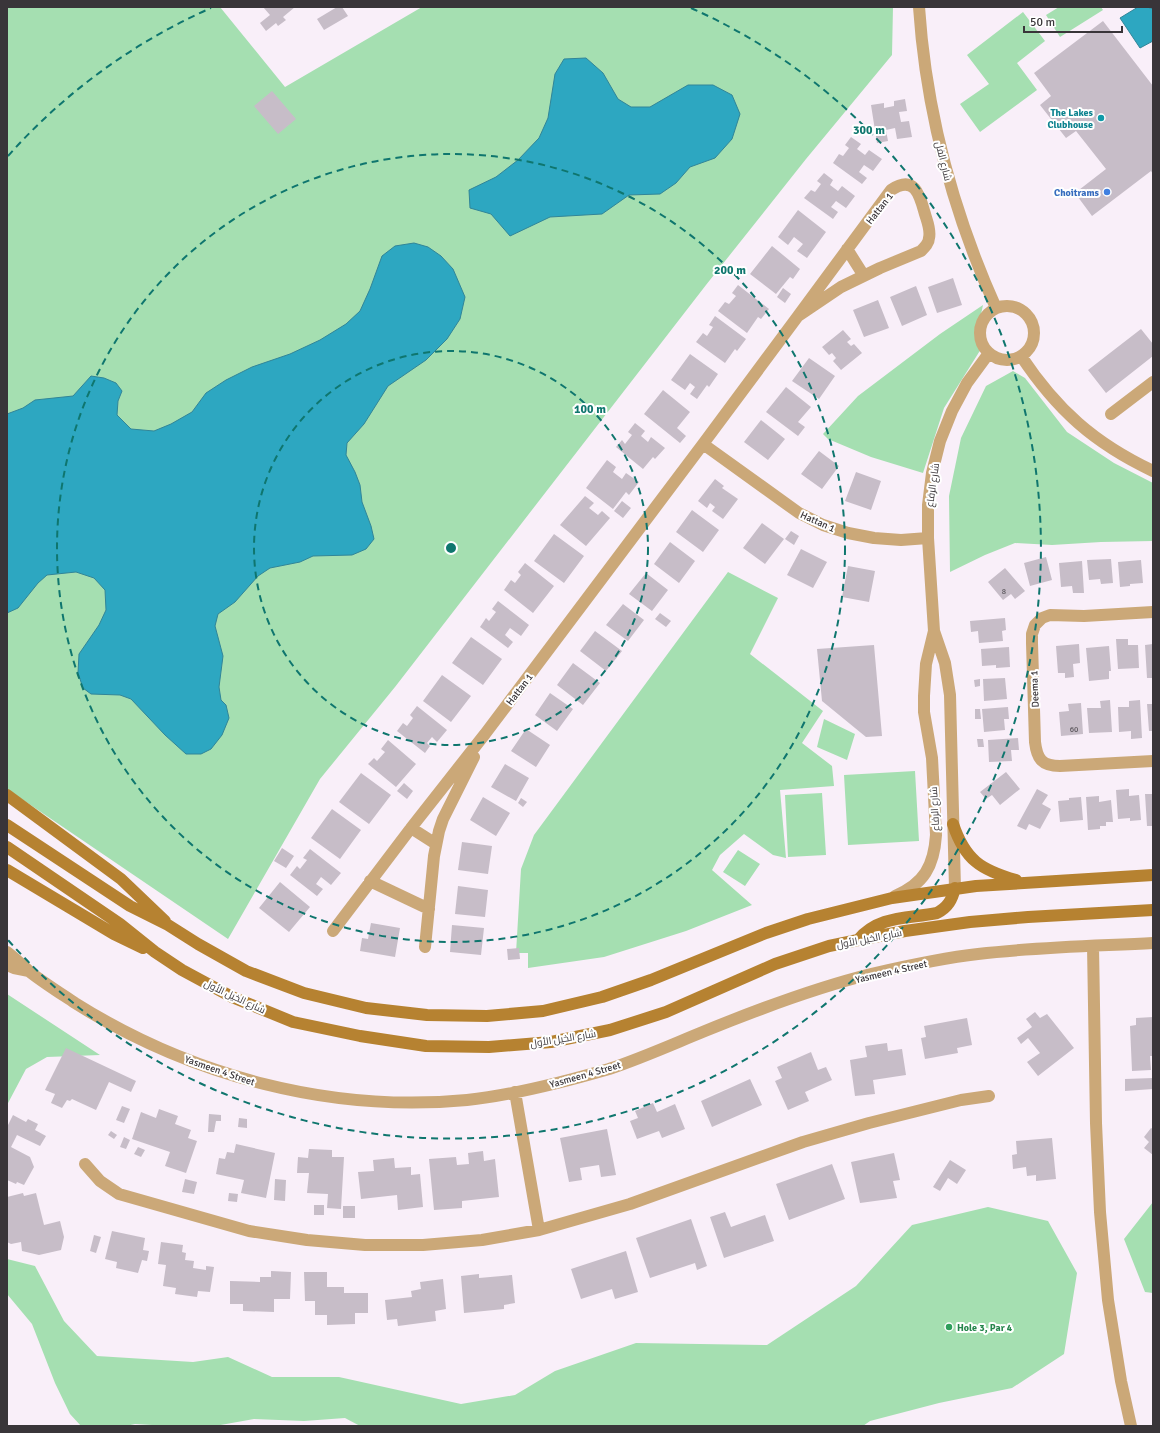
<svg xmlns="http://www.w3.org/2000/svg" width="1160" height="1433" viewBox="0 0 1160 1433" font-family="Signika,Cairo,sans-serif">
<rect width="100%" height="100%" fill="#f9eff9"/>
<!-- green -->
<path fill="#a5dfb1" d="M7 7H220L285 87 422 7H893L892 55 806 159 706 285 395 687 320 779 228 939 7 789Z
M1059 7H1101L1103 10 1060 37 1046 15Z
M1023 12 1045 41 1017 63 1037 90 980 132 960 104 989 84 967 55Z
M983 305 977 333 981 349 944 408 923 473 871 457 828 439 823 434 858 396 940 334Z
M1013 371 1025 378 1067 432 1114 463 1153 483V541L1101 542 1052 545 1015 543 985 555 950 572 949 496 961 438 986 386Z
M728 572 778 598 750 654 823 711 802 743 832 766 834 786 780 790 786 858 773 855 744 834 720 855 712 870 752 905 686 931 604 957 528 968V953H516L521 869 534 835Z
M824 719 855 734 847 760 817 747Z
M915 771 919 841 848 845 844 775Z
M822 793 826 855 788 857 785 795Z
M738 850 760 864 745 886 723 872Z
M7 994 100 1055 47 1057 26 1069 7 1105Z
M1153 1202V1293L1145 1292 1124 1239Z
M988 1207 1048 1221 1077 1273 1064 1354 1012 1388 939 1403 870 1421 863 1426H360L345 1418 304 1421 254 1419 215 1426H169L135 1424 126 1426H81L70 1414 55 1383 32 1324 7 1294V1259L35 1266 64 1321 97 1356 193 1362 228 1357 272 1377H339L461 1404 515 1395 555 1371 636 1343 767 1345 856 1286 912 1225Z"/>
<!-- water -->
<path fill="#2da7c1" stroke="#318598" d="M1138 7H1147L1153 9V41L1140 48 1120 18Z
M586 58 603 73 618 99 631 107H650L688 85H713L732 95 740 114 732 139 715 158 690 167 676 183 660 194 629 195 602 214 550 217 510 236 491 214 470 208 469 190 496 177 518 160 539 138 548 118 555 74 564 59Z
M414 243 428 247 441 256 453 269 465 297 460 319 447 339 426 360 388 386 364 424 347 443 346 455 355 472 360 485 362 502 371 526 374 539 366 549 352 555 313 556 300 562 270 568 258 576 235 602 218 614 215 626 223 656 219 687 221 700 226 705 229 718 222 735 211 749 201 754H186L165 735 131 699 120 695 91 694 83 688 78 673 79 654 99 625 106 610 105 590 94 578 76 572 47 575 38 583 18 608 7 613V414L23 408 35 400 73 396 91 376 104 378 116 383 122 391 118 401 117 415 131 429 154 431 171 424 192 412 206 393 226 380 252 367 290 354 320 340 346 324 360 311 370 289 382 256 395 246Z"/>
<!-- building -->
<path fill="#c7bdc8" d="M263 7H295L283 17 286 20 278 26 276 23 266 31 260 23 270 15Z
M337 7H342L348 16 324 30 317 19Z
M1103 21 1153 86V174L1151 171 1092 216 1075 193 1106 169 1076 131 1066 138 1040 105 1051 96 1034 73Z
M272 91 296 119 278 134 254 106Z
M905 99 907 111 899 112 901 122 909 121 912 137 897 139 895 128 886 130 888 141 877 143 871 105 884 103V108L894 106V101Z
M851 137 861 144 857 149 865 155 869 150 882 159 873 171 864 165 859 172 867 178 862 184 833 163 839 154 843 156 849 148 845 145Z
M824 173 833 180 830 185 838 191 842 186 855 196 846 208 836 201 831 207 838 212 833 219 804 198 811 190 815 192 821 184 817 181Z
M798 210 826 232 807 258 797 251 803 244 794 237 788 245 778 237Z
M772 246 800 269 793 279 790 277 776 294 750 274Z
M953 278 962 305 937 313 928 287Z
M738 285 769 309 761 319 758 317 747 333 718 311 725 302 729 304 736 296 732 293Z
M916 286 927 315 902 326 890 297Z
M783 288 791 294 785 303 777 297Z
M878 300 889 328 864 337 853 310Z
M715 316 746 339 737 351 735 349 725 363 696 342 703 333 707 336 713 327 709 325Z
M1141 329 1153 344V356L1106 393 1088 370Z
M843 330 851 339 847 342 851 346 854 344 862 353 841 370 833 361 836 358 832 353 829 355 822 347Z
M690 354 718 374 709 387 707 385 697 399 690 394 695 387 690 383 685 390 671 380Z
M809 358 835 376 819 399 792 381Z
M786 387 811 407 798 422 805 427 798 436 766 412Z
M663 390 690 412 677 428 686 436 680 443 644 414Z
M761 420 785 439 768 460 744 442Z
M635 423 645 431 641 436 648 442 651 437 665 448 655 459 653 457 643 469 616 447 622 440 625 444 632 435 628 432Z
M819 451 839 466 822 489 801 474Z
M607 460 616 467 613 472 622 479 626 473 639 482 629 495 626 492 613 509 586 488Z
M856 472 881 481 871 510 845 501Z
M715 479 724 486 722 488 738 499 723 519 712 511 715 507 710 503 707 508 698 501Z
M585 496 594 503 589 508 598 515 602 511 610 518 586 546 560 525Z
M622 501 631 508 623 518 614 511Z
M692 510 719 530 703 552 676 532Z
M762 523 784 539 765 564 743 548Z
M791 531 799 536 794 545 785 539Z
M554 534 584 556 564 583 534 561Z
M670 542 695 561 679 583 654 564Z
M801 549 827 562 813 588 787 575Z
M1046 557 1052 580 1030 586 1024 563Z
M1111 559 1113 583 1101 584 1100 579 1089 580 1087 560Z
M1141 560 1143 583 1130 584V586L1120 587 1118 562Z
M1082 561 1084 593H1073L1072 586 1061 587 1059 563Z
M525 563 554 586 533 613 504 590 511 580 515 583 521 575 518 572Z
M848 566 875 571 869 602 842 597Z
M1005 568 1025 591 1015 599 1011 594 1003 600 988 582Z
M646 573 668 590 652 611 629 594Z
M498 601 529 625 521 636 510 628 505 635 513 642 508 648 480 627 486 618 489 621 496 612 492 609Z
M623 604 644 620 628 641 606 625Z
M660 613 671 621 666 627 655 619Z
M1005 618 1006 630 1002 631 1003 641 979 643 978 631 971 632 970 621Z
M595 631 622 651 606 671 580 651Z
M471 637 502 659 483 685 452 663Z
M1116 639H1128V645H1138L1139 668 1118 669Z
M1079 644 1080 663 1073 664 1074 677 1065 678V673H1058L1056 646Z
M1153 644V678H1147L1145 645Z
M874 645 882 736 866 737 822 701 817 649Z
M1109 646 1111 671H1109V679L1089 681 1086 648Z
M1009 647 1010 667 996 668V665L982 666 981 649Z
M573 663 600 683 583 705 557 685Z
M442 675 471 696 451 722 423 701Z
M1005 678 1007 699 984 701 983 679Z
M980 679V686L975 687 974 680Z
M550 693 573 709 557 731 535 715Z
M1110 700 1112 732 1089 733 1087 708H1101L1100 701Z
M1140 700 1142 738 1131 739V731L1119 732 1118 707H1129V701Z
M1081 703 1083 734 1061 736 1059 712 1069 711 1068 704Z
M1147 704H1153V731H1149Z
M417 706 447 730 437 742 432 737 427 743 430 746 425 753 397 731 403 723 407 726 413 718 410 715Z
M1008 707 1009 719H1004L1005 730 984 732 982 709Z
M975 709H980L981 719H975Z
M526 729 550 745 536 767 511 751Z
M1018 738 1019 750H1011L1012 761 989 762 988 740Z
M977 739H983L984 747H978Z
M388 740 416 764 396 787 368 764 374 758 377 761 385 752 381 749Z
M505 764 529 778 516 801 491 787Z
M1006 772 1020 789 1000 805 992 795 986 799 980 792Z
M361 773 391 795 369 824 339 802Z
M404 783 413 791 407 799 397 791Z
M1037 789 1048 795 1042 804 1051 809 1040 829 1029 824 1026 830 1017 826Z
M1129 789V796L1139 795 1141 820 1130 821V818L1118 819 1116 790Z
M1145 794H1153V826H1147Z
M1099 796V802L1111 800 1113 822H1106V826H1100V829L1088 830 1086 797Z
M483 797 510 813 496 836 470 820Z
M1081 797 1083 820 1060 822 1058 801 1069 800V798Z
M521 798 527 802 523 807 518 803Z
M332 809 361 830 340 859 311 838Z
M462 842 492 846 488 874 458 870Z
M282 848 294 856 286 868 274 861Z
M310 849 341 873 331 885 321 877 316 884 323 889 317 896 290 875 297 866 300 869 307 860 303 858Z
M280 882 310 907 289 932 259 908Z
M458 886 488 890 485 917 455 914Z
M371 923 400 928 395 957 360 951 362 938 368 939Z
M452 925 484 928 481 955 450 952Z
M519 948 520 959 508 960 507 949Z
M1035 1012 1040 1018 1047 1014 1074 1048 1038 1076 1027 1062 1040 1053 1028 1038 1021 1044 1017 1038 1032 1027 1026 1019Z
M1153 1017V1056H1150L1151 1070 1132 1071 1130 1026 1136 1025V1018Z
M967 1018 972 1045 957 1048 958 1053 925 1059 921 1038 926 1037 924 1026Z
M887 1043 888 1051 902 1049 906 1075 873 1080 875 1094 855 1096 850 1060 867 1057 865 1046Z
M66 1048 136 1081 131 1092 109 1082 96 1110 72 1099 70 1101 67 1100 62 1108 51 1103 55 1094 45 1090Z
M811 1052 818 1070 826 1067 832 1080 805 1092 809 1101 788 1110 775 1081 782 1078 777 1067Z
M1153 1078V1089L1125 1091V1079Z
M750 1079 762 1105 712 1127 701 1101Z
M653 1103 657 1112 675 1104 685 1129 662 1138 659 1131 637 1139 630 1121 638 1118 635 1111Z
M122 1106 130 1109 124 1123 116 1120Z
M159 1109 178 1116 175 1124 191 1130 188 1138 197 1141 186 1173 165 1166 170 1152 132 1139 141 1112 156 1118Z
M209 1114 221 1115V1121H216L214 1132H208Z
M13 1115 26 1122 28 1119 38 1124 35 1130 46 1136 40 1146 17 1135 11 1147 30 1157 34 1167 24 1185 17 1182 16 1184 7 1180V1127Z
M239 1118 247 1119V1128L238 1127Z
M1151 1128 1153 1129V1155L1144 1148 1149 1142 1144 1137Z
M607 1129 616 1175 601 1177 599 1165 580 1168 582 1180 569 1182 560 1138Z
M111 1131 117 1135 114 1139 108 1135Z
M124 1137 130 1140 126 1149 120 1147Z
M1052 1138 1056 1179 1036 1181V1175L1027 1176 1026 1167 1013 1169 1012 1155 1017 1154 1016 1141Z
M236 1144 275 1153 266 1198 241 1193 244 1180 216 1174 219 1158 225 1159 227 1152 234 1153Z
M138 1147 145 1150 141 1157 134 1154Z
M309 1149 332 1150V1157H344L341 1209 327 1208 328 1194 307 1193 309 1173H297L298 1157 308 1158Z
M483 1151 484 1161 495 1159 499 1197 462 1201V1208L434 1210 429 1159 456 1157 457 1165 469 1164 468 1153Z
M894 1153 900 1180 893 1181 897 1198 860 1203 851 1162Z
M394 1158 395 1168 411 1167V1175L420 1174 423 1207 398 1210 397 1195 361 1199 358 1172 374 1171 373 1160Z
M950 1160 966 1170 957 1184 948 1178 940 1191 933 1187Z
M832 1164 845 1199 789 1220 776 1184Z
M185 1179 197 1182 194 1194 182 1192Z
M275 1179 286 1180 285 1201 274 1200Z
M23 1193 24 1196 36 1193 44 1225 60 1221 64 1237 61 1250 39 1255 22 1251 21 1242 11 1244 7 1242V1197Z
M229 1193 238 1194 237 1202 228 1201Z
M314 1205H324V1215H314Z
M343 1206H355V1218H343Z
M725 1212 731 1227 765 1215 774 1241 724 1258 710 1217Z
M691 1219 707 1266 697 1270 695 1263 650 1278 636 1238Z
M112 1231 145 1238 143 1250 149 1251 147 1261 142 1260 138 1273 116 1268 117 1262 105 1259Z
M94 1235 101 1237 96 1253 90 1251Z
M161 1242 183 1245 182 1252 186 1253 185 1260 194 1261 193 1268 206 1270V1266L214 1267 210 1292 198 1291 197 1297 175 1294 176 1288 163 1286 166 1265 158 1264Z
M626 1251 638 1292 615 1299 612 1289 581 1299 571 1269Z
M271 1271 291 1272 290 1299H274V1312L243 1311V1304H230V1281L260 1282V1277H271Z
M304 1272H327V1287H344V1293H368V1313H355V1324L327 1325V1315H315V1301H305Z
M479 1274V1278L512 1275 515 1303 504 1305V1309L464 1313 461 1276Z
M443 1279 446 1309 435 1311 436 1321 398 1326 397 1319 387 1320 385 1300 412 1297 411 1291 421 1289 420 1282Z"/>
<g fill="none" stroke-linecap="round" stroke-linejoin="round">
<!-- street -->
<path stroke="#cba878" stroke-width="12" d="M919 7C926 112 953 212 996 308
M847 249 864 276
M980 333a27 27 0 1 1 54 0a27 27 0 1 1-54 0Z
M1021 356C1057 410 1094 443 1153 471
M1111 414 1153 382
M703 444 799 513 823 525 848 533 874 538 901 540 928 538
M1153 612 1084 616 1050 615 1042 618 1035 625 1032 634V643L1035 742C1037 759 1042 766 1060 766L1153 761
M411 828 436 844
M370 881 429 909
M955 888 950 695 945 663 934 631 928 538V505L932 473 940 441 952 411 967 383 989 353
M895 896C924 884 934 866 936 835L932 758 924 712V696L926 664 934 631
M333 931 411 828 485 734 703 444 798 316 841 287 880 268 921 251C925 247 929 243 929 238 931 230 927 221 925 214 920 196 915 174 891 190L798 316
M1093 946 1096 1123 1100 1212 1108 1300 1121 1381 1131 1426
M425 947 434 856 439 831 443 819 474 757
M7 952C15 958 22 965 30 972 44 983 60 993 75 1003 191 1076 330 1113 467 1100 514 1095 564 1082 609 1069 642 1058 673 1044 705 1031 759 1009 814 988 871 974 906 966 942 958 978 954 1036 947 1095 946 1153 943
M7 965 14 968 29 971
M515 1092 539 1230
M85 1164 100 1181 119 1194 249 1231 307 1240 365 1245H423L482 1240 539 1230 630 1204 803 1142 869 1123 961 1100 989 1096"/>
<!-- secondary -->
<path stroke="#b68231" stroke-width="12" d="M7 795 121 879 165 921
M953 824C965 860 981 870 1016 880
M7 825 130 906 168 925 198 944 246 971 304 993 366 1008 427 1015 487 1016 543 1011 602 997 651 980 766 933 808 919 892 898 976 886 1153 875
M7 847 120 924 155 952 182 970 232 997 293 1022 360 1036 426 1046 489 1047 551 1042 610 1030 666 1012 775 964 829 946 858 940 905 931 970 922 1028 917 1153 910
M7 870 114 934 143 948
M858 940C879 915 908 919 937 913 948 907 952 900 955 888"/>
</g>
<!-- distance rings -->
<g fill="none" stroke="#0f766e" stroke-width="2" stroke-dasharray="7 5">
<circle cx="451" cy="548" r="197"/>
<circle cx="451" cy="548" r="394"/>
<path d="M8 156A591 591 0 0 1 211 8M691 8A591 591 0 1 1 8 940"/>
</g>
<!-- markers -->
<circle fill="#0f9aa8" stroke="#fff" stroke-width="1.5" cx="1101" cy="118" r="4"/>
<circle fill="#3f7fe0" stroke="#fff" stroke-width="1.5" cx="1107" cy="192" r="4"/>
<circle fill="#2e9e5b" stroke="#fff" stroke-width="1.5" cx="949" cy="1327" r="4"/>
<g text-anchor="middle" stroke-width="4" stroke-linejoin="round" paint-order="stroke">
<!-- number labels -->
<g font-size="8" fill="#5c575d">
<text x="1004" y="594">8</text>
<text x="1074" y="732">60</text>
</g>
<!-- culture labels -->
<g font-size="10" font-weight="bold" fill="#0d838f" stroke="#fff" text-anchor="end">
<text x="1093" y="116">The Lakes<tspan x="1093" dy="12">Clubhouse</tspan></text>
</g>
<!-- street labels -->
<g font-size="10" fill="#393539" stroke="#fff">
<text transform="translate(944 161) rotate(76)" y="4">شارع الفل</text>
<text transform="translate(879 208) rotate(-52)" y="4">Hattan 1</text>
<text transform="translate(932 485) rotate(-82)" y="4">شارع الرفاع</text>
<text transform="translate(818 521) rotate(24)" y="4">Hattan 1</text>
<text transform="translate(519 689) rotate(-53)" y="4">Hattan 1</text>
<text transform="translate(1034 689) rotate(-92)" y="4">Deema 1</text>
<text transform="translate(934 809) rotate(-93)" y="4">شارع الرفاع</text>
<text transform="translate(869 938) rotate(-11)" y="4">شارع الخيل الأول</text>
<text transform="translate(891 971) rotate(-13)" y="4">Yasmeen 4 Street</text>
<text transform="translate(235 996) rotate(25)" y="4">شارع الخيل الأول</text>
<text transform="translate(563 1038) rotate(-9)" y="4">شارع الخيل الأول</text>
<text transform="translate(220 1070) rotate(19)" y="4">Yasmeen 4 Street</text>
<text transform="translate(585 1074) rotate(-16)" y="4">Yasmeen 4 Street</text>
</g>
<!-- shop labels -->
<g font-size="10" font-weight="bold" fill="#366cbe" stroke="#fff" text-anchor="end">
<text x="1099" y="196">Choitrams</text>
</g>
<!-- leisure labels -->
<g font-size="10" font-weight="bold" fill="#27864d" stroke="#fff" text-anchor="start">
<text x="957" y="1331">Hole 3, Par 4</text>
</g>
</g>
<circle cx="451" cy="548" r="6" fill="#0f766e" stroke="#fff" stroke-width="2"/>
<g font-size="12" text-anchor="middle" font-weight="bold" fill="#0f766e" stroke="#fff" stroke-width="4" stroke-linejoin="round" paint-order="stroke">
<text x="869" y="134">300 m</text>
<text x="730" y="274">200 m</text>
<text x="590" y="413">100 m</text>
</g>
<!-- border -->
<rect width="1160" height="1433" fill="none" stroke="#393539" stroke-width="16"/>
<!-- scale -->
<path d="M1024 26v6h98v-6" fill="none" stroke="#393539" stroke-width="2"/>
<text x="1030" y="26" font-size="12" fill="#393539" stroke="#ffffff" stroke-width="3" paint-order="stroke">50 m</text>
</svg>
